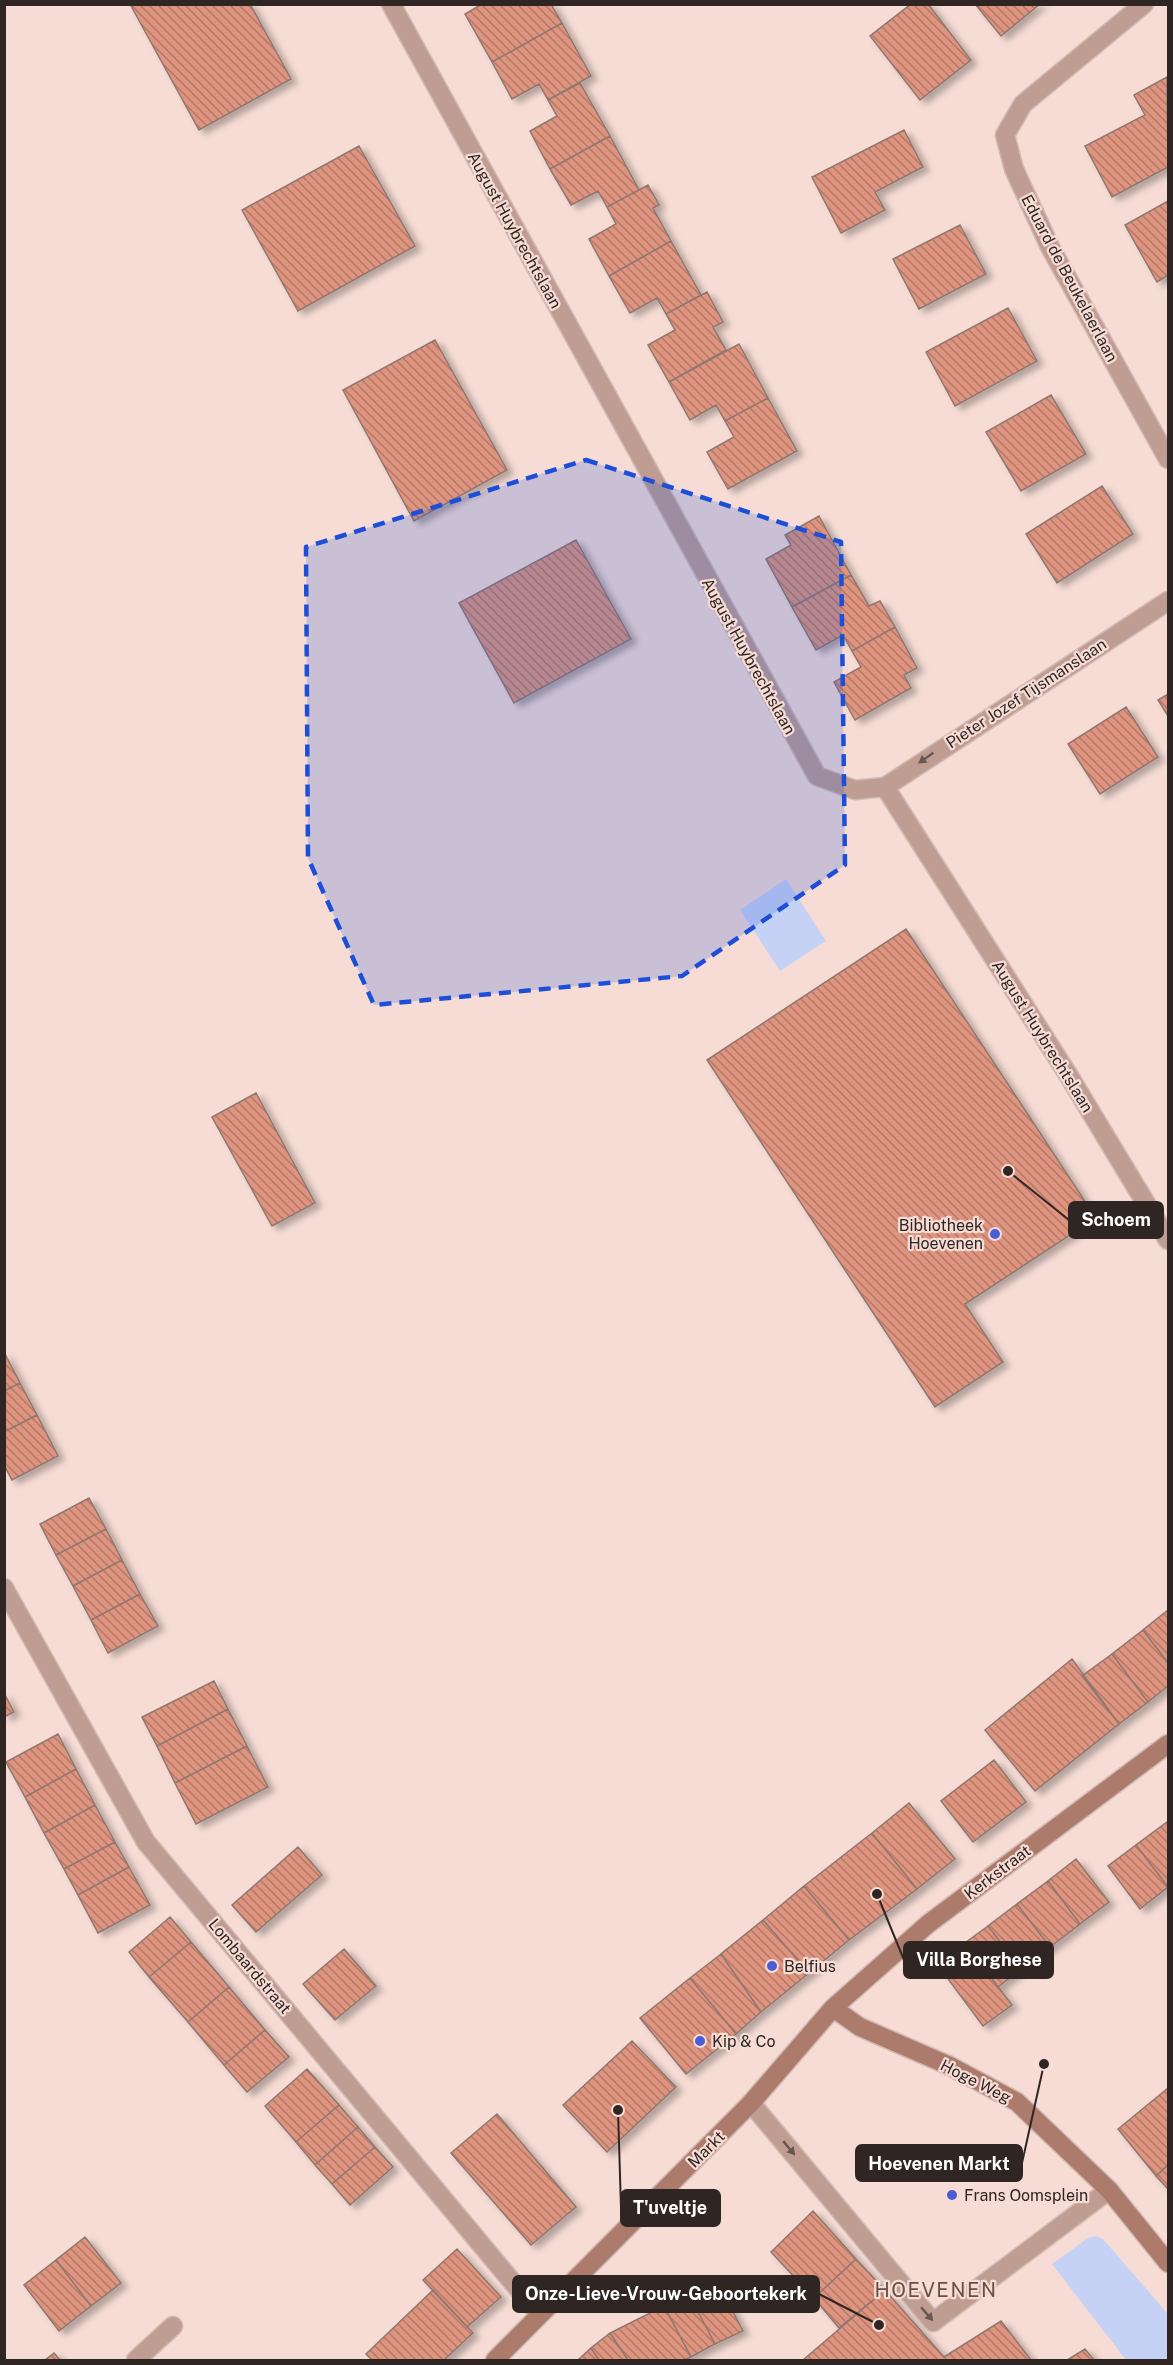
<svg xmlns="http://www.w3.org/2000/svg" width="1173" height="2365" viewBox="0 0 1173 2365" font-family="'Public Sans',sans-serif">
<defs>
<pattern id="building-back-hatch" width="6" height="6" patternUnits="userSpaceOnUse" patternTransform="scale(1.5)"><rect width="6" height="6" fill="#de947e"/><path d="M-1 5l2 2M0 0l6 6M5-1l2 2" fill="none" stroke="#b47967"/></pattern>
<filter id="shadow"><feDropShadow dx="6" dy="4" stdDeviation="3" flood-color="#0004"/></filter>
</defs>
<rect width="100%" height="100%" fill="#f6dcd5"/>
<!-- green -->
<path fill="#c6d1f6" d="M786 879 826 941 780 971 740 910Z
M1096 2236 1103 2239 1168 2314V2360H1126L1052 2264 1088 2238Z"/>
<!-- building -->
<path fill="url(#building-back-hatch)" stroke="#8e7770" stroke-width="1.5" filter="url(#shadow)" d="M130 4H250L291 79 199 130Z
M482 4H551L562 23 492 62 465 14Z
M911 4H928L971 60 920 100 870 36Z
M975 4H1040L1001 36Z
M562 23 591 76 548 100 539 84 512 99 492 62Z
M1167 77 1168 167 1112 197 1085 146 1145 115 1134 95Z
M580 83 610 136 550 169 530 131 557 116 548 100Z
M904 130 923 167 875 192 885 210 841 233 812 177Z
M610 136 639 190 607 207 598 191 571 205 550 169Z
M359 146 415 246 298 311 242 210Z
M648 185 659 205 653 208 671 241 609 276 589 239 616 224 607 207Z
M1168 201V275L1157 282 1125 225Z
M960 225 986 274 919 309 893 259Z
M671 241 701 295 666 314 657 298 630 313 609 276Z
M707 292 723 322 713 327 726 350 669 382 648 345 675 330 666 314Z
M1008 308 1037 361 955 406 926 352Z
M435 340 507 470 414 521 343 390Z
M739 344 768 398 725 421 716 405 690 420 669 382Z
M1051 395 1086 454 1021 491 986 432Z
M768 398 797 451 728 489 707 452 734 437 725 421Z
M1102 486 1133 534 1057 583 1026 534Z
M819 516 851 575 792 607 766 559 791 545 785 535Z
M576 540 631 639 514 703 459 603Z
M851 575 869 606 880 601 895 627 852 651 843 635 816 650 792 607Z
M895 627 917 668 904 675 911 688 855 720 834 682 861 667 852 651Z
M1168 694V716L1158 700Z
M1126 707 1158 757 1100 794 1068 744Z
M906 929 1096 1218 965 1304 1003 1362 935 1407 707 1060Z
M256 1093 315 1203 272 1226 212 1117Z
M4 1352 20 1383 4 1391Z
M20 1383 37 1415 4 1432V1391Z
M37 1415 58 1456 12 1480 4 1465V1432Z
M89 1498 106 1529 56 1555 40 1524Z
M106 1529 122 1560 73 1586 56 1555Z
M122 1560 140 1594 91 1620 73 1586Z
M140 1594 158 1626 108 1653 91 1620Z
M1168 1610V1663L1143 1630Z
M1143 1630 1168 1663V1686L1148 1702 1112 1654Z
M1112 1654 1148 1702 1119 1724 1082 1676Z
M1072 1659 1119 1724 1035 1791 985 1730Z
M214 1681 228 1709 157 1746 142 1717Z
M4 1693 14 1712 4 1717Z
M228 1709 247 1746 175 1783 157 1746Z
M58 1734 76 1769 25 1797 6 1762Z
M247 1746 268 1787 196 1824 175 1783Z
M994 1760 1026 1802 973 1842 941 1801Z
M76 1769 95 1805 44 1833 25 1797Z
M909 1803 955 1859 917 1889 872 1833Z
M95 1805 115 1842 64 1869 44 1833Z
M1167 1822 1168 1823V1887L1136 1845Z
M872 1833 917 1889 849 1940 804 1886Z
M115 1842 129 1867 78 1895 64 1869Z
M1136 1845 1168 1887 1140 1909 1108 1866Z
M298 1847 322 1875 256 1932 232 1905Z
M1076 1859 1109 1902 1080 1924 1048 1881Z
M129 1867 150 1905 98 1933 78 1895Z
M1048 1881 1080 1924 1050 1947 1017 1904Z
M804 1886 849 1940 809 1973 763 1920Z
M1017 1904 1050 1947 1021 1969 988 1926Z
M170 1917 191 1942 149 1977 129 1952Z
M763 1920 809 1973 761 2012 721 1954Z
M988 1926 1021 1969 998 1987 965 1943Z
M191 1942 229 1987 188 2022 149 1977Z
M965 1943 1012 2005 983 2026 937 1964Z
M344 1949 376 1986 335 2020 303 1984Z
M721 1954 761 2012 736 2034 690 1978Z
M690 1978 736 2034 686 2074 640 2018Z
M229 1987 265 2030 224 2065 188 2022Z
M265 2030 289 2057 247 2092 224 2065Z
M632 2041 676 2087 607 2152 563 2105Z
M307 2069 339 2105 296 2142 265 2106Z
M1168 2088V2165L1156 2176 1118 2129Z
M339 2105 358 2127 315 2165 296 2142Z
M497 2114 576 2207 531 2245 451 2153Z
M358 2127 375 2147 332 2184 315 2165Z
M375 2147 393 2167 350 2205 332 2184Z
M1168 2165V2189L1156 2176Z
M813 2211 856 2259 814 2298 771 2252Z
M85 2237 121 2283 91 2306 56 2260Z
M457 2249 501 2297 467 2327 423 2280Z
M856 2259 885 2290 839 2328 814 2298Z
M56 2260 91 2306 59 2331 24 2285Z
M716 2279 743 2331 715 2344 688 2293Z
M433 2290 473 2333 444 2360H372L366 2354Z
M885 2290 944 2357 1001 2321 1031 2360H803Z
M688 2293 715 2344 691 2357 664 2306Z
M664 2306 691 2357 684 2360H628L610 2333Z
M610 2333 628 2360H599L591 2348Z
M591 2348 599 2360H578Z
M1085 2349 1094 2360H1067Z
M54 2353 60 2360H45Z"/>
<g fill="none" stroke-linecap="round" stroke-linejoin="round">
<!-- street casing -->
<g stroke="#d2bbb5" stroke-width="21">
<path id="street" d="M391 4 817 776 855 790 885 787 1168 601
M1144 4 1023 104 1005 135 1014 169 1050 247 1168 459
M885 787 1069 1076 1168 1240
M4 1588 146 1842 539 2314
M751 2103 933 2322 1109 2190
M136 2360 173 2326"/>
</g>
<!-- secondary casing -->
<g stroke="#d2bbb5" stroke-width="21">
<path id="secondary" d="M833 2008 860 2027 950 2066 1017 2102 1109 2190 1168 2263
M495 2360 751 2103 833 2008 928 1924 1168 1744"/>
</g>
<!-- street -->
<use href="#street" stroke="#bf9d93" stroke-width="18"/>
<!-- secondary -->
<use href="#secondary" stroke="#ac7b6c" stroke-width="18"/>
</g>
<!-- one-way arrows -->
<defs><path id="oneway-solid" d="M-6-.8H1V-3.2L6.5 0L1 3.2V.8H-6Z" transform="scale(1.5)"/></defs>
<g fill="#695650">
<use href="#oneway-solid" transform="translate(926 758) rotate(145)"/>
<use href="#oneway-solid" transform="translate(789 2148) rotate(50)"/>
<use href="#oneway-solid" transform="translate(927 2314) rotate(49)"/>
</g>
<!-- marked area -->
<path fill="#1d4ed8" fill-opacity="0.2" stroke="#1d4ed8" stroke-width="4.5" stroke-dasharray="12 8" stroke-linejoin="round" d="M586 460 841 542 845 865 682 976 374 1005 308 858 306 547Z"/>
<!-- markers -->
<g fill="#4b5dd2" stroke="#f6dcd5" stroke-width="2">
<circle cx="995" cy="1234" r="6"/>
<circle cx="772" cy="1966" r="6"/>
<circle cx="700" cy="2041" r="6"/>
<circle cx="952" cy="2195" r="6"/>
</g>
<g text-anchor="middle" stroke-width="4.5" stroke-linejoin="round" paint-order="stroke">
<!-- street labels -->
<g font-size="16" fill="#2f2623" stroke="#f6dcd5">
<text transform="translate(515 230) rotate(61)" y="6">August Huybrechtslaan</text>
<text transform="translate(1070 278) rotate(62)" y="6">Eduard de Beukelaerlaan</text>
<text transform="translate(749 656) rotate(61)" y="6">August Huybrechtslaan</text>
<text transform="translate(1026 693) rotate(-33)" y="6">Pieter Jozef Tijsmanslaan</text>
<text transform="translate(1043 1036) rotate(58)" y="6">August Huybrechtslaan</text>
<text transform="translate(997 1872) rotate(-37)" y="6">Kerkstraat</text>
<text transform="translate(250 1966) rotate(50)" y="6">Lombaardstraat</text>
<text transform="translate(976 2081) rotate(27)" y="6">Hoge Weg</text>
<text transform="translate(706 2149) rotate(-45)" y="6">Markt</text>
</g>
<!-- poi labels -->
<g font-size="16" fill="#2f2623" stroke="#f6dcd5" text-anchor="start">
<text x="983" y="1231" text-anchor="end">Bibliotheek<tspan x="983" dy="18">Hoevenen</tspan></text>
<text x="784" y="1972">Belfius</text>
<text x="712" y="2047">Kip &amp; Co</text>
<text x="964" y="2201">Frans Oomsplein</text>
</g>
<!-- quarter labels -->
<g font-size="20" letter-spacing="1.5" fill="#65504a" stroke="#f6dcd5">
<text x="936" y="2297">HOEVENEN</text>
</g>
</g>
<!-- callouts -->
<path fill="none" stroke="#2f2623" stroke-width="2" d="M1008 1171L1069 1220M877 1894L904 1960M1044 2064L1022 2163M618 2110L621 2208M879 2325L819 2294"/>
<g fill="#2f2623" stroke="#f6dcd5" stroke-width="2">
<circle cx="1008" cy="1171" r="6"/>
<circle cx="877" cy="1894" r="6"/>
<circle cx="1044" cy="2064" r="6"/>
<circle cx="618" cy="2110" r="6"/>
<circle cx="879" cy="2325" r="6"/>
</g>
<g fill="#2f2623" stroke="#2f2623" stroke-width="2">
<rect x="1069" y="1202" width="94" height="36" rx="6"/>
<rect x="904" y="1942" width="149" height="36" rx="6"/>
<rect x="856" y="2145" width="166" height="36" rx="6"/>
<rect x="621" y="2190" width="99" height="36" rx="6"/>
<rect x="513" y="2276" width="306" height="36" rx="6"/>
</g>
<g font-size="18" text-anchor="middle" font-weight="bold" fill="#fff">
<text x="1116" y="1226">Schoem</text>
<text x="979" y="1966">Villa Borghese</text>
<text x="939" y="2170">Hoevenen Markt</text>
<text x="670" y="2214">T'uveltje</text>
<text x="666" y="2300">Onze-Lieve-Vrouw-Geboortekerk</text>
</g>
<!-- border -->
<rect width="1173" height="2365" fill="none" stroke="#2f2623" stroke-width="12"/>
</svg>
